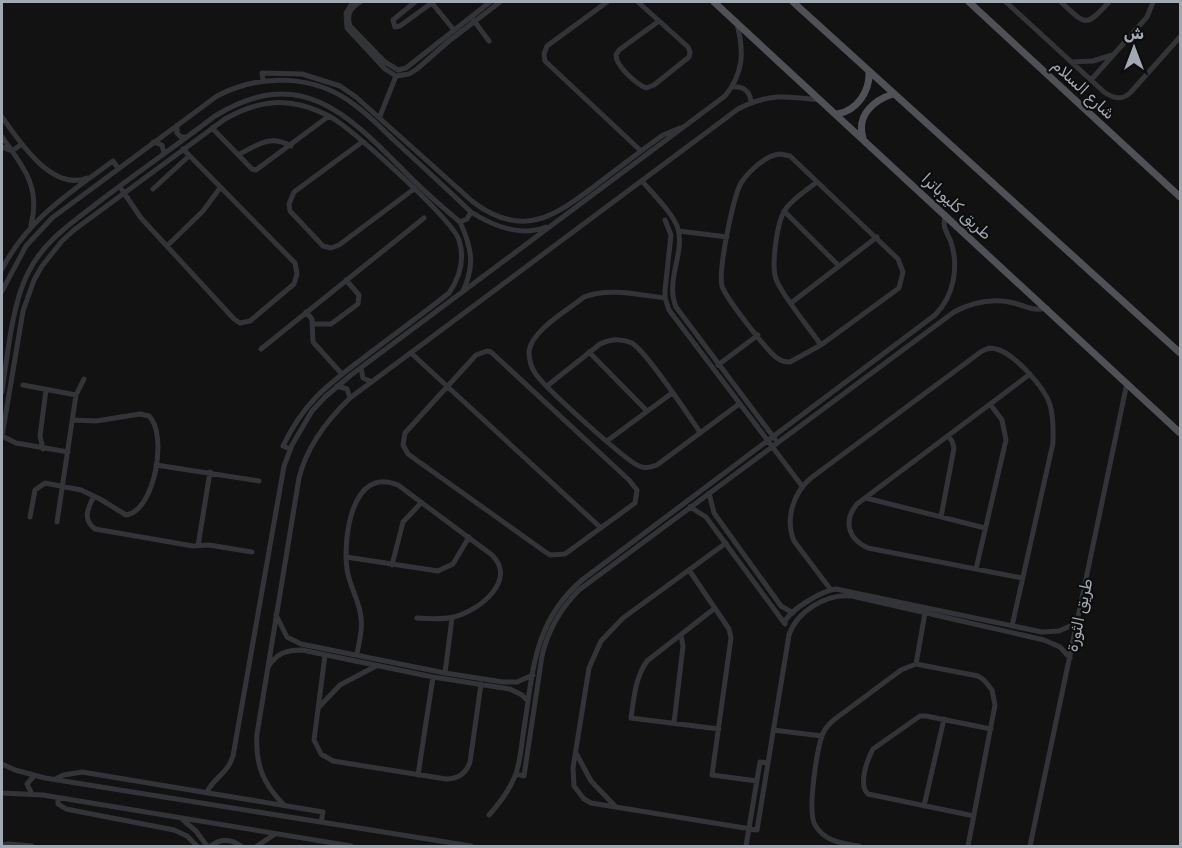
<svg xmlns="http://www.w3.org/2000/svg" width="1182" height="848" viewBox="0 0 1182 848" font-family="Rubik,Cairo,sans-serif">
<rect width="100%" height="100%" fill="#121213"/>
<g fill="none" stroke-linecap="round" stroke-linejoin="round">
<!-- minor -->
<path stroke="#333438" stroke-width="5" d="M353 2 346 13 347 28 385 69 396 76 409 74 417 69 449 41 500 2
M360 2C351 8 346 14 350 26L385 62 398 70 406 68 490 2
M415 2 393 20 395 27 400 26 433 2
M431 2 454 30
M607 2 547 46 544 54 545 61 641 151
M638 2 688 47 690 52 689 57 654 85 646 88C635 83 616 66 616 55L619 50 659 21
M1006 2 1104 92C1113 98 1121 101 1130 93L1180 37
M1061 2C1086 25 1085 28 1109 2
M472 18 489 41
M1071 62 1093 61 1112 55
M1091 80 1147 17 1153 2
M263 81 262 73 302 74 340 86 356 97 473 202C525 241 557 214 600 182 621 166 642 150 663 135L680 128
M732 87C743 86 750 91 751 102
M380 116 396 76
M2 117C19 141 52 192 87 178
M177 125V133L181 137H186
M212 128 252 169 256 170 329 116
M2 137C23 166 41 187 31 225
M153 142 162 145 164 153
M362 142 294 192 289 204 290 211 323 246 331 248 339 245 414 189
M2 147 12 151 22 144
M780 154 790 156 898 259 903 272 899 288 821 345 790 362C785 362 781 361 777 358 767 351 725 297 722 286 718 270 733 198 741 183 749 171 766 155 780 154Z
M238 155C258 145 269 134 291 146
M642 181C652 193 674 214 678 229 685 253 665 280 676 307L775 439
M817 182C807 190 792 199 785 210 777 222 771 265 776 279 781 294 810 329 821 345
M153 189 189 156
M122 190 141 218 234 319 240 323 250 321 294 284 297 274 295 263 183 149
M784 211 839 266
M665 220 671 235 665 290V298L669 310 802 486
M460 222 467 219 471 212
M679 231 727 237
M167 246 203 211 220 188
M2 269C28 219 68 194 113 161L118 168
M2 291 26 246 52 218 217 96C261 73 316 74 356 106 371 117 384 131 397 143 422 166 447 189 471 212 493 226 521 237 546 227
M665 298C640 295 608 287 584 297 568 310 532 330 529 351 529 359 531 367 535 373 543 386 626 461 639 466 645 469 651 467 657 465L739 404
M791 303 877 237
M306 312 312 319 313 342 341 373
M312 324H331L358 304 359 295 346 280
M261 349 424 218
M487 351 491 352 629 480 637 490 635 503 565 554 550 555 544 551 408 454 403 445 405 433 476 355Z
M589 352 647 411
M411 353 601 528
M718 365 758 335
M361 368 363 378 372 382
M23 385 76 395
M337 386 347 389 350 398
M547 386 600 344C610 339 621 338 632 343 647 352 688 415 700 432
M2 392C7 358 12 305 27 275 42 242 72 223 100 201 138 172 177 145 215 116 301 63 349 115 408 175 425 192 442 207 460 222 472 248 475 265 463 291
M2 436 23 311 34 280 42 266 62 241 74 230 225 119C248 106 274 98 300 105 312 108 324 113 334 119 357 134 452 219 459 240 465 259 460 277 449 293 424 313 397 332 371 352 331 383 306 398 283 446L290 449
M2 436 16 443 68 452
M607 441 672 393
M43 449 40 436 46 390
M156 465 259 481
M709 493 714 513 781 606 793 613
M94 496C88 508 82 519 95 529L193 546 209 545 252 552
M866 498 985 528
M690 507 706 517 785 624
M30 517 35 490 45 483 81 490 100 499 126 515C155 511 168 434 149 416L140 414 96 421 73 420
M941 517 954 448 952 441 948 436
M57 522 76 395 84 379
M726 543 623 618 601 641 589 668 573 768 574 786 584 799 591 803 757 830 789 635C797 611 827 593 852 596L1044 640 1060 647 1070 658
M198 546 210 472
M346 557 438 571 453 564 469 537
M392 565 403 522 421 503
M976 569 1006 440 1002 420 990 404
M689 570 729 629 731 638 712 775 757 781
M1022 578 868 548C848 539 843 521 857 504L1030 374
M831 590 794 541C785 519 793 493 811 478L982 351C987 349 990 347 996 349 1014 353 1045 388 1050 405 1054 418 1053 430 1053 443L1012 626
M715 608 647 661C635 678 634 698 631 718L719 729
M276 615 287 637 301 644 445 673 503 682H517L533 675
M784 623C790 609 822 591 836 589L1042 632 1059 631 1077 623
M357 654C359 642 363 630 361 618 360 601 349 586 347 569 343 540 351 465 398 485L492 555C518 581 478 611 454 617 441 620 429 619 417 618
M325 655 314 740 321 754 333 761 446 779C458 779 466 774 470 762L481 684
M916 664 925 613
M268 667C277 653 286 650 302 650L433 677 510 689 522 695 528 701
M445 673 452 618
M319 707 340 685 376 666
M674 723 683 646 681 635
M773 730 822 736
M576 753 591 781 615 806
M2 764 15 770 45 778 471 846
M516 774 524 776 542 656C548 630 560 609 579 590L954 312C973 302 993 298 1014 303 1026 306 1035 312 1047 308
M418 775 433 677
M57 778 64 775 82 772 323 812 321 822
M207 792C214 777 227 775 233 756L284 466 292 445 312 411 325 397 351 375 725 96C744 73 744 51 737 24
M2 793 43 795 351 846
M32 794 27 784 34 776
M58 798V804L66 809 174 830 187 836 197 846
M284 805C263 784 255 764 257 734L299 478C307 446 326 421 350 398L738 109C769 93 787 96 820 100
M924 806 944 719
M489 815C500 803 509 791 515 776 520 764 521 749 523 735 533 674 532 623 582 580L935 315C954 296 959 267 951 242 947 232 941 226 946 215
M974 816 868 794C858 785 867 760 873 749L920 716H926L991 729
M183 820 196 831 207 846
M2 845 9 844 32 846
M211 846C221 838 231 839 241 846
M257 846 275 834
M746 846 760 762 768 763
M859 846C842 843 825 842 815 825 807 811 817 748 823 733 826 727 830 723 835 719L901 670 916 664 978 676 984 680 992 690 995 705 968 846
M1030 846 1127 383"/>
<!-- major -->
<path stroke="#4f5157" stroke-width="7" d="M714 2 1180 433
M793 2 1180 353
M969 2 1180 197
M837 114C857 111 870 91 869 72
M863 138C856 115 874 100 893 94"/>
</g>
<g text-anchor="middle" stroke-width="4.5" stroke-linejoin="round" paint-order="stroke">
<!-- street labels -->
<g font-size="16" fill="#a3a9b3" stroke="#0d0d0e">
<text transform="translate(1084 89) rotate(43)" y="6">شارع السلام</text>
<text transform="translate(957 206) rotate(43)" y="6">طريق كليوباترا</text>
<text transform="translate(1079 615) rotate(-78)" y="6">طريق الثورة</text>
</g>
</g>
<!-- border -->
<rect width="1182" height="848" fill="none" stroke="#a3a9b3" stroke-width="6"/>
<!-- north arrow -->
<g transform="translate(1134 48)" stroke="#0d0d0e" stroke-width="4.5" paint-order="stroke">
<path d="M0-4.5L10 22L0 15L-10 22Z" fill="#a3a9b3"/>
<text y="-9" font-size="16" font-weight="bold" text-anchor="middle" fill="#a3a9b3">ش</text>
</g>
</svg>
